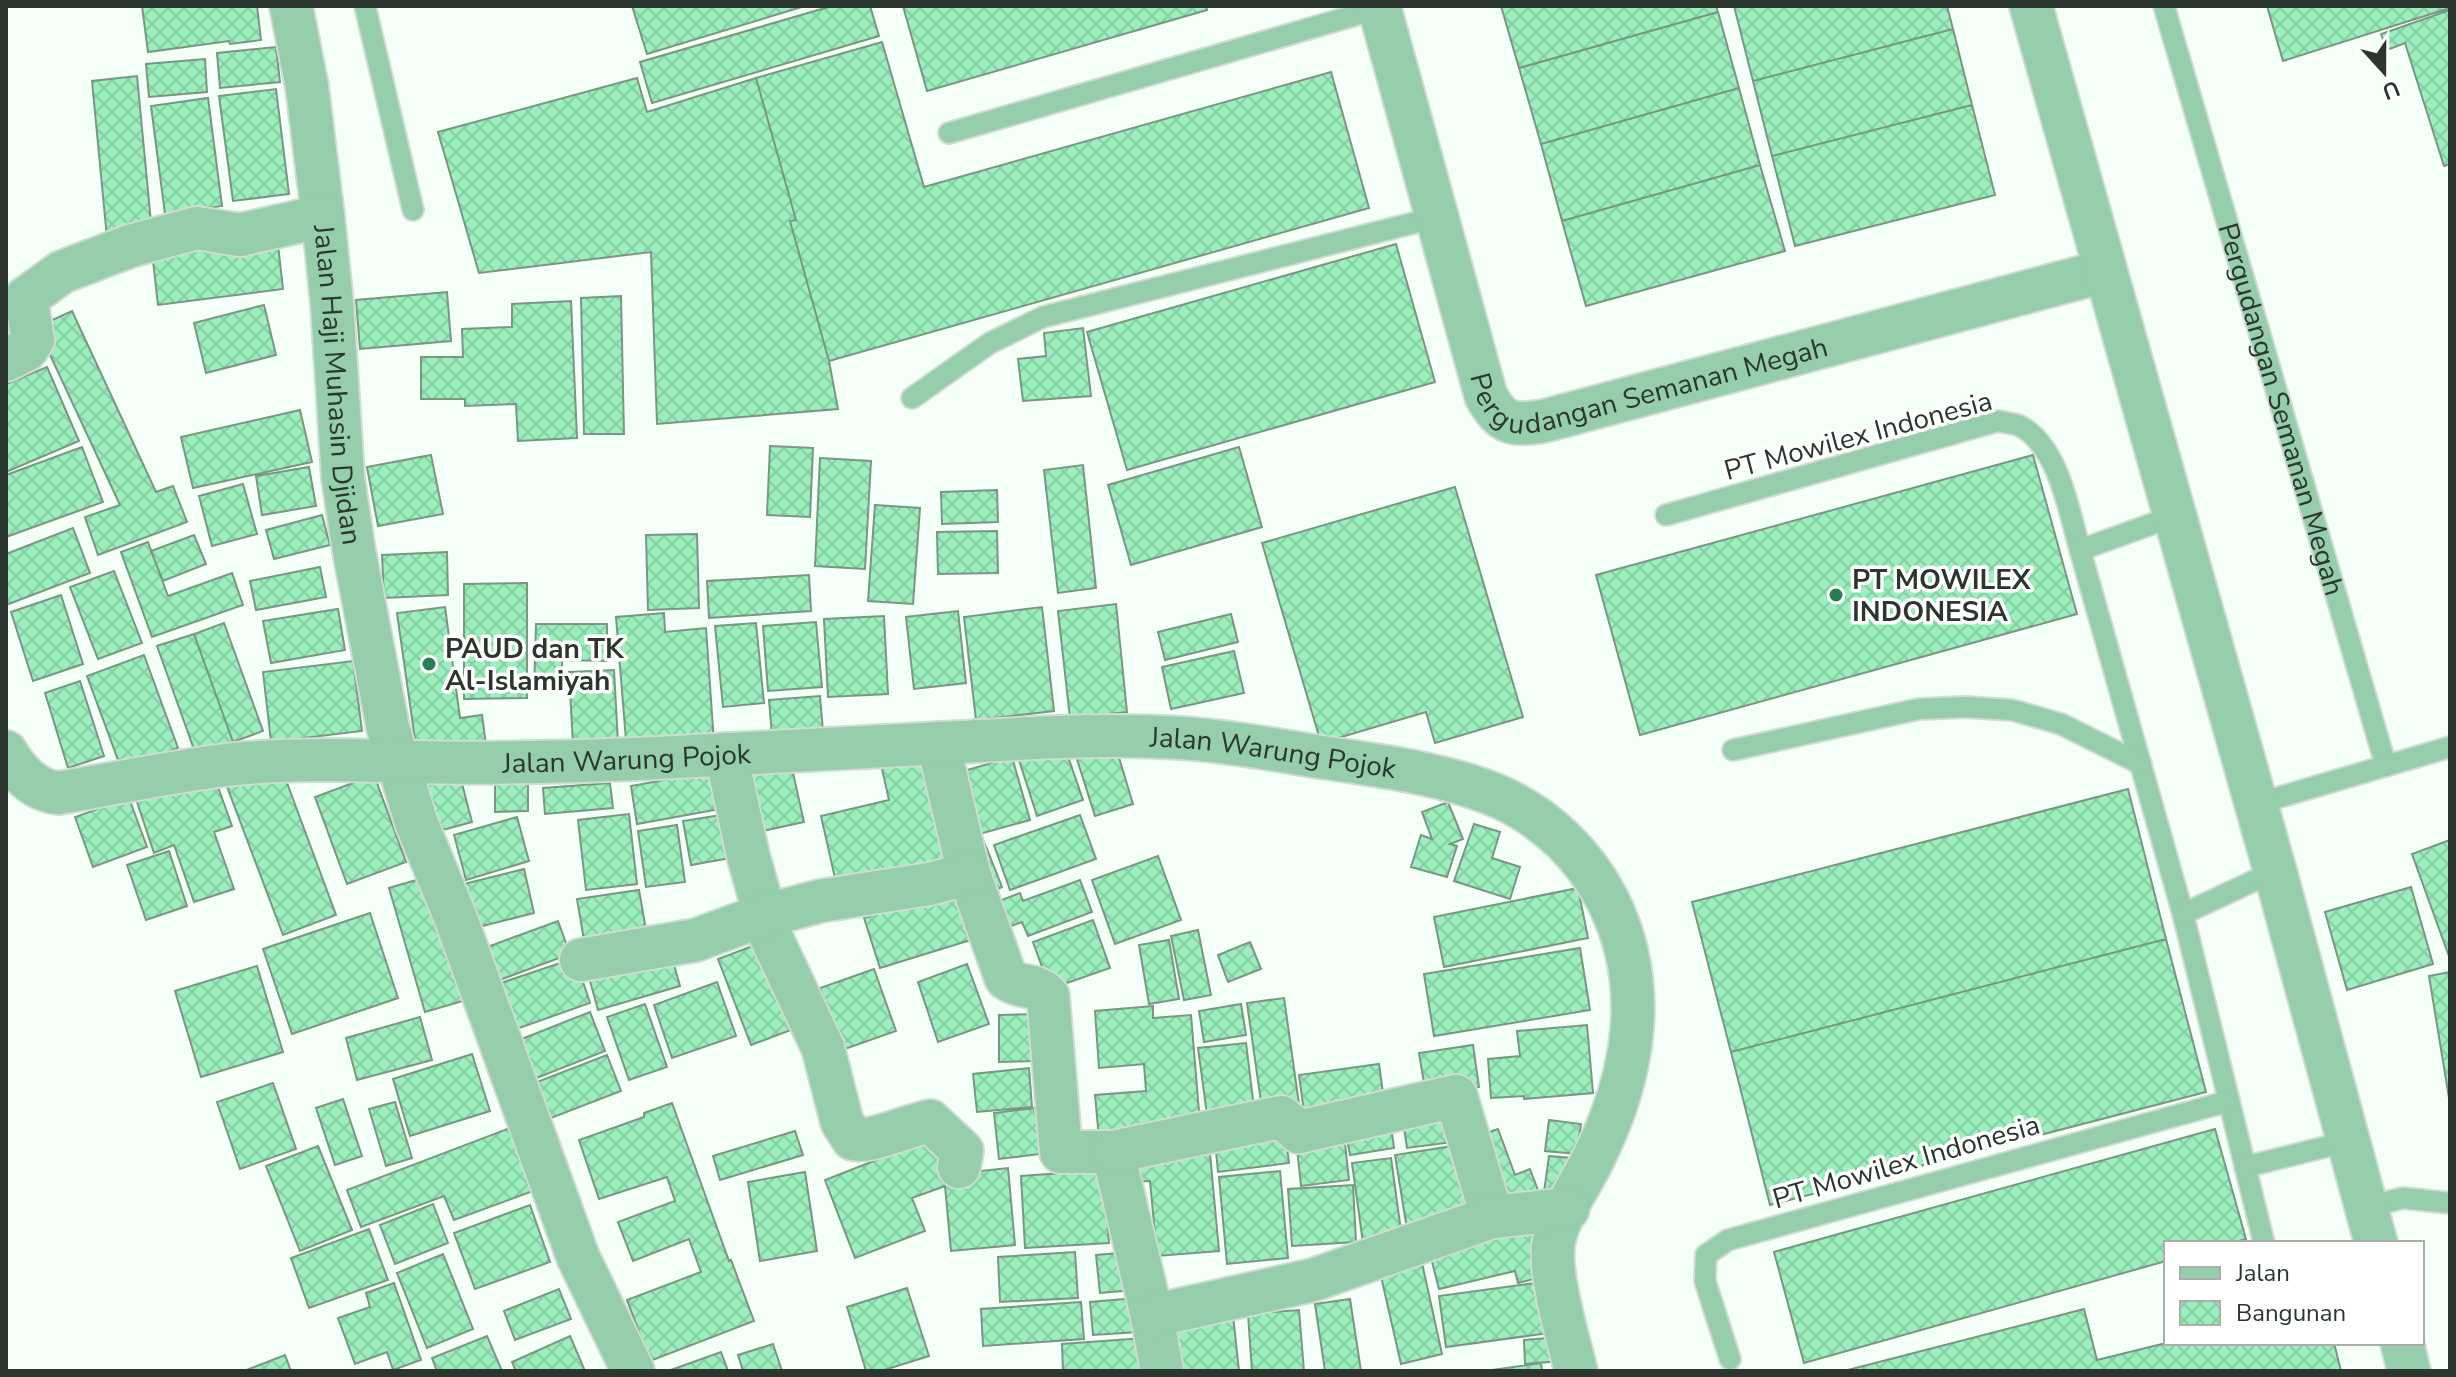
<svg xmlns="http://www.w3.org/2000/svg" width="2456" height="1377" viewBox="0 0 2456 1377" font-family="'Nunito Sans',sans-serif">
<defs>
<pattern id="building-cross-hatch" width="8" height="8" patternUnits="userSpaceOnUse" patternTransform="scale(2)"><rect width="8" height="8" fill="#9befbd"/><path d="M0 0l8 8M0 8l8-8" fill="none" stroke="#86cea3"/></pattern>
</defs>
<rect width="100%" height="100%" fill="#f3fff7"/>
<!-- building -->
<path fill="url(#building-cross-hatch)" stroke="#7a9684" stroke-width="2" d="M142 6H257L261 40 230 44 229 41 148 52Z
M632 6H805L647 54Z
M832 6H870L879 36 652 103 640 62Z
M903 6H1206L1207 10 927 91Z
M1501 6H1716L1718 12 1519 68Z
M1734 6H1947L1953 29 1753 81Z
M2267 6H2450V8L2283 61Z
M2450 10V164L2444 166 2405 43 2387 50 2381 34Z
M1718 12 1739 88 1541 144 1519 68Z
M1953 29 1972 105 1772 156 1753 81Z
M882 42 924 187 1331 72 1369 208 829 361 790 221 796 220 756 78Z
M276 47 280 82 220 88 217 53Z
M205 59 207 92 149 97 146 64Z
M137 76 152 233 107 238 92 81Z
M637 78 647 112 756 78 796 220 790 221 829 361 838 409 657 424 651 252 479 273 438 132Z
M1739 88 1760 165 1562 221 1541 144Z
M276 89 289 194 233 201 219 96Z
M208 98 222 206 165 214 151 106Z
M1972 105 1995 195 1795 246 1772 156Z
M1760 165 1785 251 1586 306 1562 221Z
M277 236 283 289 158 305 152 252Z
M1396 244 1435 382 1127 470 1087 332Z
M447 292 451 341 360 349 356 300Z
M621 296 624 434H584L581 298Z
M571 301 577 438 518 441 516 404 465 406V399H421V357H463L462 329 512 327V304Z
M264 305 276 355 206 373 194 323Z
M72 311 156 492 173 486 187 522 98 555 85 517 120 505 37 327Z
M1083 328 1091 396 1023 401 1018 359 1046 356 1044 333Z
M47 367 79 441 6 472V384Z
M300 410 312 462 193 488 181 437Z
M770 446 813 448 810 517 767 515Z
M82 447 103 502 6 537V475Z
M1239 447 1262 527 1131 565 1108 485Z
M431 455 443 514 378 526 367 467Z
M2033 455 2077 614 1640 735 1596 575Z
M820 458 871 461 865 569 815 566Z
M1083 465 1096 588 1058 593 1044 470Z
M309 467 316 506 262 515 256 476Z
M243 484 257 534 212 546 199 496Z
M1455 487 1523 717 1435 743 1426 712 1321 743 1262 543Z
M997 490 998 522 942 524 941 492Z
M875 505 920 508 913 604 868 601Z
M322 515 330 545 274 559 266 530Z
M73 528 90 573 6 605V554Z
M997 531 998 573 938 574 937 532Z
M697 534 699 608 648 610 646 535Z
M194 535 206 564 163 581 151 551Z
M148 542 168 596 232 573 243 605 152 637 121 552Z
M447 552 448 595 384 598 382 555Z
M320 567 326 597 256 610 250 581Z
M114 571 142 643 98 659 70 587Z
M809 575 811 611 709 618 707 581Z
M527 583V698L464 699V584Z
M61 595 83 664 33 681 11 612Z
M1116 604 1127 712 1070 718 1058 611Z
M445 607 460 718 482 715 487 752 418 761 397 613Z
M1042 607 1054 711 976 720 964 617Z
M338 609 345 650 271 663 263 621Z
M958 611 966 683 914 689 906 617Z
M664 613 665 632 706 628 714 743 626 740 616 617Z
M1231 614 1238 642 1165 660 1158 632Z
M884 616 888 694 828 697 824 619Z
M816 622 822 687 768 691 763 626Z
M224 623 263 731 233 742 194 634Z
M756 623 764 703 723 707 715 626Z
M536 624H607V661L562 660V690H534Z
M194 634 233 742 196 755 157 646Z
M1234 651 1244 693 1171 709 1162 667Z
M144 655 178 748 121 768 87 676Z
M353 661 362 731 271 742 263 672Z
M614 670 618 743 573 745 569 672Z
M80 681 104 756 68 768 45 693Z
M820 696 824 743 773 747 769 700Z
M1114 741 1133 804 1095 816 1075 753Z
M1064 745 1083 800 1037 816 1019 760Z
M1012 757 1030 820 965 838 947 776Z
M927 758 954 876 839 896 821 816 889 800 882 769Z
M280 764 336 915 283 935 226 784Z
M791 764 804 822 758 832 746 774Z
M713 771 720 809 637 824 631 786Z
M213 773 232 826 214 832 234 889 194 902 174 845 154 853 136 799Z
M374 775 406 862 347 884 315 797Z
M460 776 472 822 428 834 416 788Z
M495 781H528V811L495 812Z
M610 783 613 808 545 814 543 788Z
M2128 789 2166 939 1731 1052 1692 902Z
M129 798 147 847 93 867 75 817Z
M1448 802 1463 839 1450 844 1457 846 1447 877 1411 867 1421 835 1432 839 1422 812Z
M734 813 742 856 691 865 683 821Z
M629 814 637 884 586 890 578 820Z
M1080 815 1096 859 1010 890 994 845Z
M517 817 529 861 466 880 454 835Z
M1474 824 1500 832 1492 858 1520 867 1510 899 1454 881Z
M677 825 685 882 646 887 638 831Z
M2450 840V959L2412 854Z
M985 844 1002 887 985 895 967 851Z
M169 851 187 906 146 920 127 865Z
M1158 856 1181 920 1115 944 1092 880Z
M524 869 534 913 467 930 456 886Z
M430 876 466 1000 425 1012 389 888Z
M1080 880 1092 912 1028 936 1022 922 997 931 988 905 1020 893 1023 901Z
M2411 887 2433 964 2347 990 2325 912Z
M961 888 977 938 880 968 864 918Z
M1578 888 1588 938 1444 967 1434 917Z
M639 890 647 936 585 946 577 899Z
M370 913 398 998 292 1034 263 949Z
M1093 920 1110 968 1050 989 1033 942Z
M558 921 570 954 494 982 482 949Z
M1198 930 1211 995 1184 1000 1171 936Z
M2166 939 2206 1092 1770 1205 1731 1052Z
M1169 940 1179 999 1149 1004 1139 945Z
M763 942 796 1028 751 1045 718 959Z
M1250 942 1261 969 1228 982 1218 955Z
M669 947 680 986 598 1010 587 970Z
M1580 948 1590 1010 1434 1036 1424 974Z
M575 958 590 1003 499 1035 483 989Z
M967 964 989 1024 938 1042 918 982Z
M257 966 283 1052 201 1077 175 991Z
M874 969 896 1031 842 1050 820 988Z
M2450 972V1104L2429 976Z
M717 982 736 1036 672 1058 654 1005Z
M1284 998 1299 1104 1262 1109 1247 1003Z
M645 1004 667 1067 629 1080 607 1017Z
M1241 1004 1246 1035 1204 1042 1199 1011Z
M1153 1006V1018L1191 1015 1200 1124 1099 1138 1095 1095 1146 1091 1144 1064 1099 1068 1095 1011Z
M590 1012 605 1051 524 1083 509 1044Z
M1036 1014V1061L999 1062V1015Z
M420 1017 432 1060 357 1080 346 1038Z
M1587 1025 1593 1093 1524 1099V1096L1491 1098 1488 1059 1520 1056 1517 1031Z
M1246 1043 1255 1116 1208 1122 1198 1048Z
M1473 1045 1479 1087 1426 1095 1419 1053Z
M472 1054 490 1111 410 1136 393 1079Z
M607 1055 621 1091 551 1118 537 1082Z
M1379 1064 1385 1108 1305 1119 1299 1075Z
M1029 1068 1032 1107 977 1112 973 1074Z
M273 1083 296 1149 240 1169 217 1102Z
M343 1099 362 1156 335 1165 316 1108Z
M395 1102 412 1158 386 1166 369 1109Z
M672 1103 729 1261 731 1260 754 1321 650 1361 627 1300 701 1272 689 1239 633 1261 618 1222 675 1201 667 1177 599 1199 579 1140 644 1117V1113Z
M1051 1106 1056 1152 999 1159 994 1113Z
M1457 1107 1461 1141 1407 1148 1402 1114Z
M1390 1120 1394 1148 1350 1155 1345 1127Z
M1549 1120 1581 1124 1577 1154 1545 1151Z
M510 1128 533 1191 454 1220 444 1196 361 1227 347 1190Z
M1498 1129 1515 1175 1530 1169 1539 1193 1512 1203 1505 1185 1497 1188 1477 1136Z
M2215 1129 2246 1239 2232 1243H2166V1261L1804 1363 1774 1252Z
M937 1130 953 1174 1008 1168 1015 1245 951 1251 945 1186 912 1198 925 1231 855 1258 825 1180 889 1155Z
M795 1131 803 1155 720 1180 713 1156Z
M1285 1131 1289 1163 1218 1172 1215 1140Z
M1344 1134 1349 1180 1301 1186 1296 1139Z
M1209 1143 1219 1251 1157 1256 1150 1181 1129 1182 1147 1149Z
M1459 1145 1470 1218 1407 1229 1395 1155Z
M318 1146 352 1230 300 1251 266 1166Z
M1549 1156 1571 1158 1568 1194 1544 1192Z
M1391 1158 1402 1238 1363 1243 1352 1163Z
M1104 1170 1109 1243 1025 1248 1021 1176Z
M1280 1171 1288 1258 1227 1264 1219 1177Z
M805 1172 817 1251 760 1261 748 1182Z
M1353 1185 1356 1242 1292 1246 1288 1189Z
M433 1204 448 1243 395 1264 380 1225Z
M530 1205 550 1262 475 1289 454 1233Z
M1535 1223 1549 1275 1518 1283 1515 1271 1439 1289 1430 1254 1506 1236Z
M369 1229 388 1280 309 1308 291 1258Z
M1075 1252 1078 1298 1000 1302 998 1257Z
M1131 1252 1134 1290 1100 1293 1096 1255Z
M443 1254 473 1329 427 1348 397 1273Z
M1422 1263 1442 1354 1401 1364 1380 1272Z
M1542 1282 1549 1333 1446 1347 1439 1296Z
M394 1283 421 1360 393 1370 387 1352 355 1364 338 1318 370 1307 366 1293Z
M907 1288 929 1356 881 1371H866L847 1307Z
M559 1289 571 1319 515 1340 504 1311Z
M1136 1298 1138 1332 1093 1335 1090 1302Z
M1350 1299 1361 1371H1325L1315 1304Z
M1081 1302 1084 1339 983 1346 981 1309Z
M2084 1309 2097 1360 2166 1343H2334L2341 1371H1844Z
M1299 1310 1304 1371H1252L1248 1314Z
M1233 1315 1239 1371H1173L1167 1322Z
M487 1336 502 1371H437L432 1358Z
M570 1336 585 1371H516L512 1362Z
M1559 1337 1561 1361 1525 1364 1524 1340Z
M1144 1338 1146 1371H1063L1062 1344Z
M773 1344 782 1371H743L738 1355Z
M721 1352 728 1371H668Z
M285 1355 291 1371H244Z
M1541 1363 1542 1371H1485Z"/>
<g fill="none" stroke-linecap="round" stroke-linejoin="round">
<!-- service casing -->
<g stroke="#cfdbd3" stroke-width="24">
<g id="service">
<path d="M365 6 413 210"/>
<path id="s1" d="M2164 6 2386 766"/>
<path d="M949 133 1380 8"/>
<path d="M912 398 990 343 1043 317 1437 217"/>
<path d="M1666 515 1998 421C2006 423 2016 423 2022 427 2059 449 2069 511 2080 550"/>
<path d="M2174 516 2080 550 2183 914 2264 1243"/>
<path d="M1733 750 1919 709 1966 707 2012 710 2061 724 2141 764"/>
<path d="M2256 804 2450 747"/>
<path d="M2183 914 2275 871"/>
<path d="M2245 1167 2349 1141"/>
<path d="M2367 1207 2403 1198 2450 1203"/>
<path d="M1730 1359 1705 1281 1706 1255 1728 1240 2229 1101"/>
</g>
</g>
<!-- minor casing -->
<g stroke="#cfdbd3" stroke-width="46">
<g id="minor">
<path id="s2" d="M291 6 307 87 323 216 332 304 343 478 354 551 388 728 416 822 456 919 578 1257 633 1371"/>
<path id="s3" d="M1379 6 1486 396C1502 425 1513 426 1544 421L2105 271"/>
<path d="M2031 6 2275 871 2376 1243"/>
<path d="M6 360 26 350 33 340 26 298 62 272 130 246 197 228 240 235 323 216"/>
<path d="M938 743 969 874 1006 978C1019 989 1037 983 1048 996L1061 1152H1113L1152 1316 1162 1371"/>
<path id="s4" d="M6 752C18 773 34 790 58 793 114 784 169 772 225 765 287 758 352 760 414 762 486 764 563 762 635 759 744 754 853 747 961 742 1035 738 1109 733 1182 738 1231 741 1280 751 1328 758 1386 767 1448 774 1502 798 1547 819 1584 855 1607 899 1651 985 1634 1078 1592 1161 1580 1186 1555 1220 1553 1247 1550 1279 1568 1338 1576 1371"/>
<path d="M726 754 748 855 771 937 823 1048 842 1122 853 1139C869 1144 910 1125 930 1121L962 1151 959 1167"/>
<path d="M581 960 696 940 753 919 820 901 929 884 969 874"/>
<path d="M1113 1152 1281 1117 1299 1132 1456 1096 1492 1217"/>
<path d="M1152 1316 1313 1280 1492 1217 1568 1209"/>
<path d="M2402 1343 2409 1371"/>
</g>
</g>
<!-- service -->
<use href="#service" stroke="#96cdab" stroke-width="20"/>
<!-- minor -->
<use href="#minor" stroke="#96cdab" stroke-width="42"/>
</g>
<!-- markers -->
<g fill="#267e52" stroke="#fff" stroke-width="3">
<circle cx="1836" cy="595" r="8"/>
<circle cx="429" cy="664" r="8"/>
</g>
<g text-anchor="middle" stroke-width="7" stroke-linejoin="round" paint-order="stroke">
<!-- street labels -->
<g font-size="28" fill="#2a362e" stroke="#fff">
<text dy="10" stroke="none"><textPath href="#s3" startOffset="574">Pergudangan Semanan Megah</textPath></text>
<text dy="10" stroke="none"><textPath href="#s2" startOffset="382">Jalan Haji Muhasin Djidan</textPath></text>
<text dy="10" stroke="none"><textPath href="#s1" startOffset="420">Pergudangan Semanan Megah</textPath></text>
<text transform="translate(1858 435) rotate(-15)" y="10">PT Mowilex Indonesia</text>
<text dy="10" stroke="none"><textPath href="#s4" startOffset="1288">Jalan Warung Pojok</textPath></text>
<text dy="10" stroke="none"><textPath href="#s4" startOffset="640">Jalan Warung Pojok</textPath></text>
<text transform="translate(1906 1161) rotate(-16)" y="10">PT Mowilex Indonesia</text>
</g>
<!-- poi labels -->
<g font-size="28" font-weight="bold" fill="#2a362e" stroke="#fff" text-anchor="start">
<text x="1852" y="589">PT MOWILEX<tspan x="1852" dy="32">INDONESIA</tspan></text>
<text x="445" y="658">PAUD dan TK<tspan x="445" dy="32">Al-Islamiyah</tspan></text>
</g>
</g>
<!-- border -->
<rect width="2456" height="1377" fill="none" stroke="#2a362e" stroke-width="16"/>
<!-- legend -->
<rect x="2164" y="1241" width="260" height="104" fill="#ffffff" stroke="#aaafab" stroke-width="2"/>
<rect x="2180" y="1267" width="40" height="12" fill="#96cdab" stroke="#aaafab" stroke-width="2"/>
<text x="2236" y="1281" font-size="24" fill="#2a362e">Jalan</text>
<rect x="2180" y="1301" width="40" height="24" fill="url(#building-cross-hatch)" stroke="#aaafab" stroke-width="2"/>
<text x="2236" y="1321" font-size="24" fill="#2a362e">Bangunan</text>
<!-- north arrow -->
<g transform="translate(2384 72) rotate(159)" stroke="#ffffff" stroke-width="6" paint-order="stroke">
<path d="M0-6L14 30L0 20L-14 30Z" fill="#2a362e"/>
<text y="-12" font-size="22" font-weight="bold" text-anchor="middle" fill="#2a362e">U</text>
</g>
</svg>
